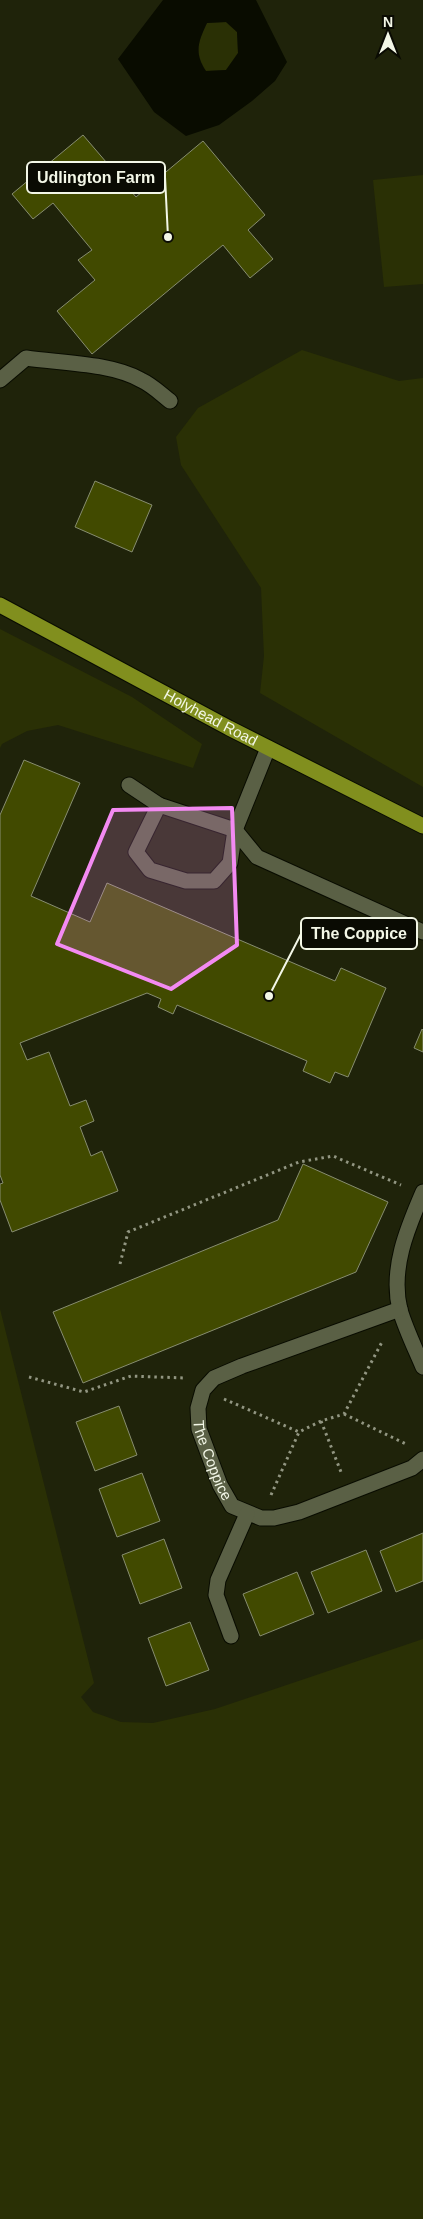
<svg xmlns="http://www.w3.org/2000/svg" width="423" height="2219" viewBox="0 0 423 2219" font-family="Helvetica,sans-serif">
<rect width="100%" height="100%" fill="#1f230a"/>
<!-- green -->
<path fill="#2a3005" d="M226 22 237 32 238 53 226 70 206 71C194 52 198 42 207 23Z
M423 175V284L384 287 373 180Z
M302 350 399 381 423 378V787L260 693 264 656 261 588 181 465 176 437 198 408Z
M0 629 132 697 202 744 193 768 58 725 27 731 2 744 0 748Z
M0 1309 94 1683 81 1697 93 1712 121 1722 153 1723 215 1709 423 1639V2219H0Z"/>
<!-- water -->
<path fill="#090c00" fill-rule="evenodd" d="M163 0H256L287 62 275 81 252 101 219 125 186 136 154 112 118 59ZM226 22 237 32 238 53 226 70 206 71C194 53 198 42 207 23Z"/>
<!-- building -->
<path fill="#414a00" stroke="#878d70" d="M83 135 136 197 203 141 265 215 248 230 273 259 250 278 223 245 92 354 57 311 95 280 78 260 92 250 53 203 33 219 12 194Z
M95 481 152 505 132 552 75 527Z
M24 760 80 783 31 896 90 922 107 883 335 981 341 968 386 988 348 1077 335 1072 330 1083 303 1071 307 1061 177 1005 173 1014 158 1007 161 999 147 993 20 1043 27 1060 49 1052 70 1106 86 1100 94 1121 80 1127 91 1156 102 1151 118 1191 12 1232 0 1200V1184L3 1183 0 1175V815Z
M422 1029 423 1030V1052L414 1048Z
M303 1164 388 1202 356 1272 83 1383 53 1312 278 1220Z
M119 1406 137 1455 95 1471 76 1422Z
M142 1473 160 1521 117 1537 99 1489Z
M423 1533V1581L396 1592 380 1551Z
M164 1539 182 1588 140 1604 122 1555Z
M366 1550 382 1591 328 1613 311 1572Z
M297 1572 314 1614 260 1636 243 1594Z
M190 1622 209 1670 166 1686 148 1638Z"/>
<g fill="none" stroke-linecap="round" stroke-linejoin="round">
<!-- minor casing -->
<g stroke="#090c00" stroke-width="17">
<g id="minor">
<path d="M0 380 26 358C61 363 111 363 141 380 152 385 161 394 170 401"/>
<path d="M129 785 159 805 235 830 268 748"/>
<path d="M159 805 136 852 150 870 186 881H214L230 863 235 830"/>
<path d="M235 830 257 857 423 932"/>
<path d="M423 1192C407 1229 390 1269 400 1310 406 1330 415 1348 423 1367"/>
<path id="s1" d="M400 1309 242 1366 214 1378 203 1390 198 1408 199 1429 220 1485 232 1506 261 1518H274L299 1512 412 1468 423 1459"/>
<path d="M231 1636 216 1595 218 1580 247 1514"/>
</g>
</g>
<!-- major casing -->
<g stroke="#090c00" stroke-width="17">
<g id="major">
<path id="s2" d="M0 605 229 728 423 826"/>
</g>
</g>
<!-- path -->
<path stroke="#929682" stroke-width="3" stroke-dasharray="2.5 4" stroke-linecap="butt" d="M120 1264 128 1232 299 1162 333 1156 401 1185
M29 1377 84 1392 131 1376 184 1378
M224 1399 299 1432 321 1421 344 1414 382 1342
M344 1414 406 1444
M321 1421 341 1472
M271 1495 299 1432"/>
<!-- minor -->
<use href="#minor" stroke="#5a6045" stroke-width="15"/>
<!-- major -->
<use href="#major" stroke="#818f1e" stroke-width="15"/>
</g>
<!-- marked area -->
<path fill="#f38af2" fill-opacity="0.2" stroke="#f38af2" stroke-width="4" stroke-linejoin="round" d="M232 808 237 945 171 989 57 944 113 810Z"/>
<g text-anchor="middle" stroke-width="5" stroke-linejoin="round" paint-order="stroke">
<!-- street labels -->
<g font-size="15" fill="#f3f7e7" stroke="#0a0b03">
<text dy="5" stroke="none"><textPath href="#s2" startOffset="239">Holyhead Road</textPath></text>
<text dy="5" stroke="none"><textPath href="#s1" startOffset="288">The Coppice</textPath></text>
</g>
</g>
<!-- callouts -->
<path fill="none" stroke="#f3f7e7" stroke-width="2" d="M168 237L165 177M269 996L301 934"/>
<g fill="#f3f7e7" stroke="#0a0b03" stroke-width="2">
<circle cx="168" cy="237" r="5"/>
<circle cx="269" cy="996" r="5"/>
</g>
<g fill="#0a0b03" stroke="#f3f7e7" stroke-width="2">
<rect x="27" y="162" width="138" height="31" rx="5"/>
<rect x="301" y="918" width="116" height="31" rx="5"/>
</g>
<g font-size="16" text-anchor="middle" font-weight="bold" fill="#f3f7e7">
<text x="96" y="183">Udlington Farm</text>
<text x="359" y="939">The Coppice</text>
</g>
<!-- north arrow -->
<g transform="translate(388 35)" stroke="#0a0b03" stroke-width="4" paint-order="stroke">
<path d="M0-4L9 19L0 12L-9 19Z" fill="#f3f7e7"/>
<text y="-8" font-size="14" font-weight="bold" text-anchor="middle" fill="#f3f7e7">N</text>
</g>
</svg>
